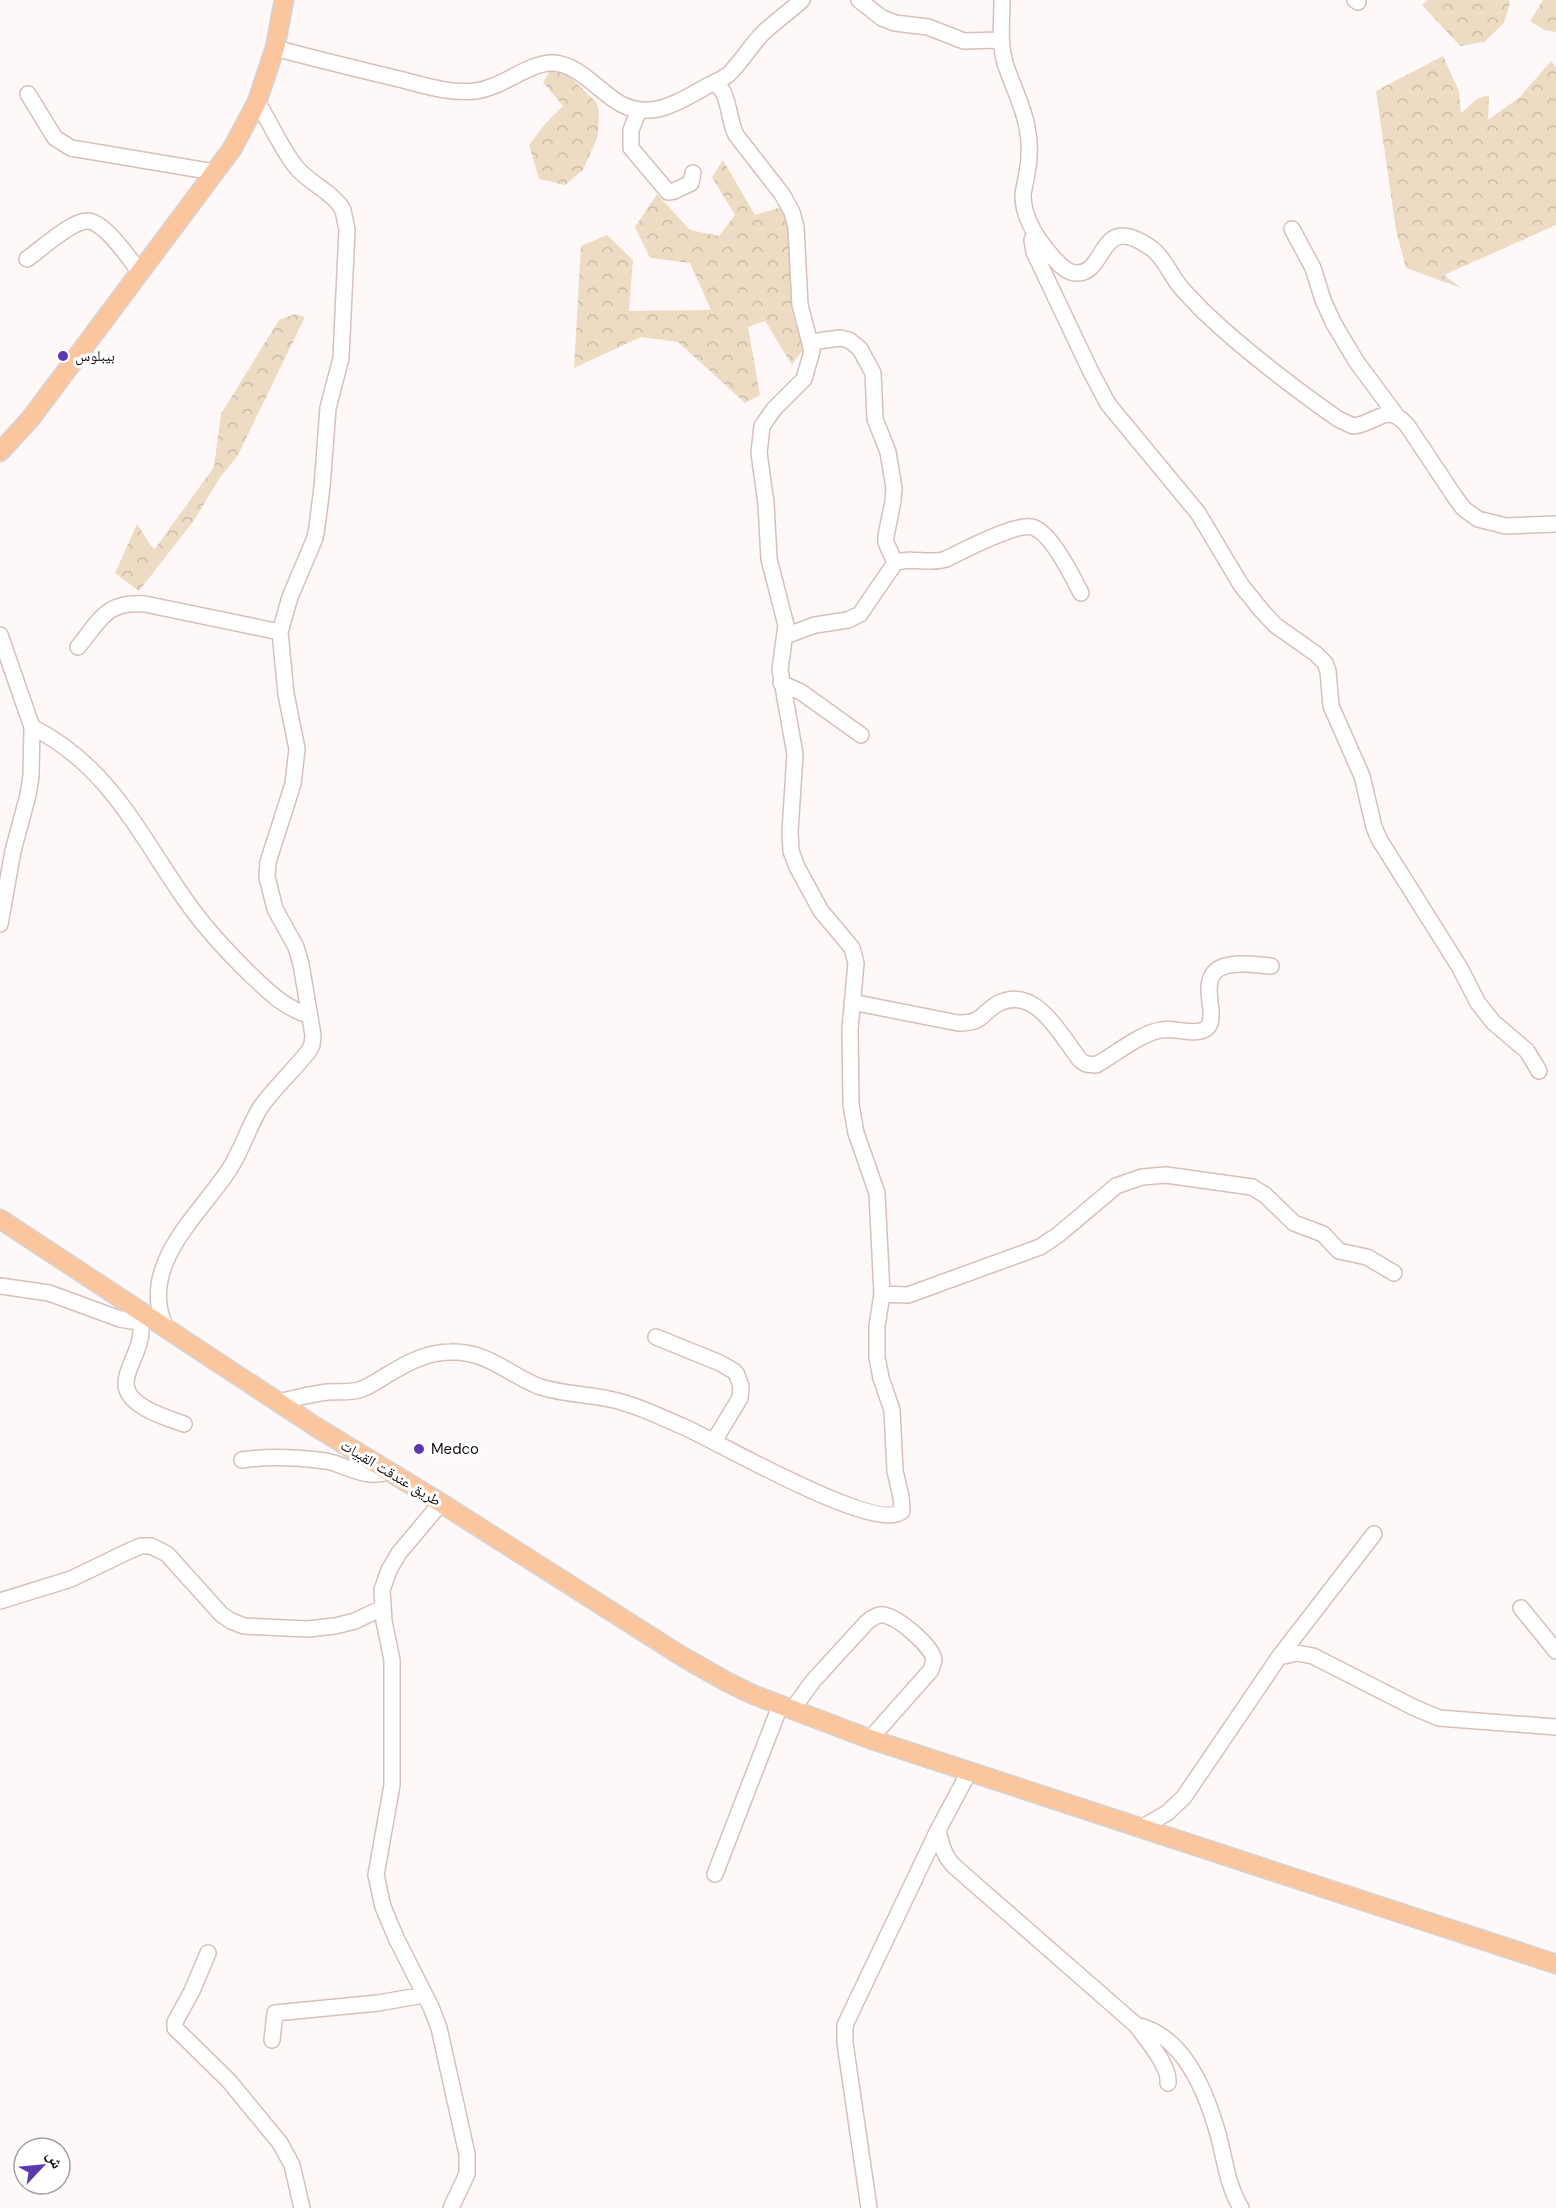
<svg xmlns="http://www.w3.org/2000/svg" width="1556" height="2208" viewBox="0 0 1556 2208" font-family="'DM Sans','Noto Naskh Arabic',sans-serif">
<defs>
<pattern id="forest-crowns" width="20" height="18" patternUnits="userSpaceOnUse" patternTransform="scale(1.5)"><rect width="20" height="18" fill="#eddcc3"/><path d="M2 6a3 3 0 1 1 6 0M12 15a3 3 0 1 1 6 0" fill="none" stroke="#cabca6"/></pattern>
</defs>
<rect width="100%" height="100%" fill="#fef9f8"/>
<!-- forest -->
<path fill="url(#forest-crowns)" d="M1428 0H1508L1510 2 1504 23 1484 42 1460 46 1422 5Z
M1543 0H1556V32L1544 30 1530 21Z
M1443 56 1459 91 1461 113 1477 99 1489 95 1488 120 1520 97 1551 61 1556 67V225L1444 275 1461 288 1406 268 1396 230 1376 91Z
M551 70 570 77 596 102 599 109 598 136 583 170 565 185 539 179 529 145 545 124 563 106 543 82Z
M723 160 755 215 785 206 806 346 792 365 765 321 748 327 760 395 745 403 678 342 641 337 574 368 581 246 607 235 633 260 629 311 711 310 690 263 650 258 635 227 657 194 690 230 719 236 735 215 712 177Z
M295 314 305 317 238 455 219 479 195 519 139 591 115 573 137 524 154 550 214 467 221 414 279 320Z"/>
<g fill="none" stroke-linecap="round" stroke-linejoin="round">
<!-- minor casing -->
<g stroke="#d5c0ba" stroke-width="18">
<path id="minor" d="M859 0 882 18 895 23 928 27 964 41 1001 40
M1002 0C1002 21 999 42 1005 63 1012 85 1023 105 1027 127 1030 142 1030 158 1027 173 1026 180 1024 187 1023 195 1023 217 1037 239 1051 255 1057 262 1066 273 1076 273 1107 275 1098 212 1148 246 1162 254 1169 272 1179 285 1185 293 1193 300 1200 308 1242 349 1290 385 1338 419L1353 426C1377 424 1386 401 1407 425L1455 497 1464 509 1478 519 1506 526 1556 524
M1355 0 1358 2
M275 48C316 59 357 69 399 79 423 85 449 94 475 91 502 88 526 64 551 63 577 62 599 92 621 104 653 121 682 100 709 85 716 82 723 79 729 74 742 61 751 45 764 32 776 21 790 11 802 0
M28 94 55 138 71 148 214 172
M639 110 631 130V148L668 192 674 191 691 183 693 173
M1292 229 1313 268 1323 300 1334 324 1356 361 1396 415
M1035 233 1032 240 1034 252 1091 372 1108 404 1198 513 1241 585 1262 611 1275 625 1316 654 1325 663 1328 671 1331 706 1362 776 1374 827 1379 839 1460 968 1478 1003 1493 1022 1527 1051 1539 1071
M27 259C40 250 71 221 87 221 105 221 129 259 140 272
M811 342 840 338 849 340 860 349 873 373 875 419 888 452 894 488 893 501 886 536V542L895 563
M0 635 32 727 31 776 28 795 13 851 0 924
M785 636 815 625 848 620 860 614 895 563C912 556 929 565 946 559 963 551 1015 523 1032 527 1050 531 1073 577 1081 593
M78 647C101 619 106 601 145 604L280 632
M781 683 801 692 861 735
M32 727C108 765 138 832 184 898 204 927 228 953 253 977 270 993 286 1009 309 1015
M852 1002 958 1023C985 1023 980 1013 999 1003 1036 985 1061 1036 1080 1060L1086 1064 1096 1065C1116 1054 1139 1034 1161 1030 1175 1027 1196 1037 1207 1028 1212 1023 1211 1016 1211 1010 1210 1000 1207 987 1211 978 1218 958 1254 965 1271 966
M0 1286 49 1293 120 1319 131 1321 152 1318
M882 1294 908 1295 1040 1247 1058 1235 1116 1186 1142 1177 1166 1175 1252 1187 1265 1195 1294 1223 1323 1234 1339 1251 1367 1257 1394 1273
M140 1321C143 1334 139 1345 134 1357 131 1365 126 1374 126 1383 125 1406 167 1418 184 1424
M165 1326C138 1266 199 1215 229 1170 242 1150 248 1128 260 1108 274 1088 293 1071 308 1052L312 1045 313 1035 301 964 296 947 275 909 267 877 268 862 293 784 297 749 286 694 280 632 290 597 315 538 317 527 322 487 328 408 341 358 347 230 343 210 339 204C327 189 308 182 296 167 280 147 271 123 257 102
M656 1337 720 1363 734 1371 737 1375 741 1386 740 1398 714 1441
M279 1402C295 1398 311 1394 328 1392 338 1391 349 1393 359 1390 369 1387 379 1380 387 1375 407 1363 427 1352 450 1352 485 1350 508 1374 538 1386 560 1394 586 1394 609 1399 634 1404 659 1416 682 1426 715 1440 877 1535 902 1511L901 1497 895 1471 892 1410 881 1378 877 1357V1326L882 1294 877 1193 856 1133 851 1105 850 1029 856 963 852 948 821 911 797 867 791 851 790 832 795 754 780 670 786 625 769 559 766 503 759 453 762 426 774 409 804 379 812 351 800 305 796 227 792 212 782 194 736 135C728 119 730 95 716 83
M242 1460C266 1456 301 1458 326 1461 347 1465 367 1481 389 1471
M441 1503 399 1553 389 1570 382 1590 384 1621 392 1660V1785L376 1875 383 1907 397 1940 431 2007 439 2028 467 2154V2174L451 2208
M0 1601 71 1579 129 1551 141 1546H151L167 1554 221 1614 231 1621 244 1626 308 1629 335 1626 355 1621 382 1608
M1521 1608 1556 1651
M1279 1657 1374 1534
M792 1710 813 1681 867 1622C872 1618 878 1614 884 1615 899 1618 932 1646 934 1660L931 1670 870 1739
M1141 1828 1167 1813 1184 1797 1279 1657 1297 1653 1313 1656 1413 1707 1439 1718 1556 1727
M938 1830C941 1844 944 1856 954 1866L1136 2025C1184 2035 1206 2092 1218 2134 1225 2159 1227 2185 1241 2208
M715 1874 780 1706
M208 1953 192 1991 175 2022V2028L229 2081 280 2143 292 2165 302 2208
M1136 2025C1146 2039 1170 2066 1168 2083
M272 2040 275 2013 378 2003 424 1995
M869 2208 845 2043V2025L938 1830 969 1772"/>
</g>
<!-- major casing -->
<g stroke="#d5d4d3" stroke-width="21">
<path id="major" d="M0 452 31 418 232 149 257 102 275 48 284 0
M0 1219 316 1427 441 1503 683 1657 727 1682 754 1695 870 1739 1556 1964"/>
</g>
<!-- minor -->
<use href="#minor" stroke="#fff" stroke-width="15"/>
<!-- major -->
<use href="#major" stroke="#fbc69d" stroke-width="18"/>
</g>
<!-- markers -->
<g fill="#5c38b0" stroke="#fff" stroke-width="2">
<circle cx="63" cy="356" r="6"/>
<circle cx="419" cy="1449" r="6"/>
</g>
<g text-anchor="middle" stroke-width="6" stroke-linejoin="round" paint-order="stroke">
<!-- poi labels -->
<g font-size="15" fill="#170f0d" stroke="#fff" text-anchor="start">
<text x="75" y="361">بيبلوس</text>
<text x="431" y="1454">Medco</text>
</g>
<!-- street labels -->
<g font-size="15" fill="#170f0d" stroke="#fff">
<text transform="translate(391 1473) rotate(31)" y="5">طريق عندقت القبيات</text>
</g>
</g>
<!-- north arrow -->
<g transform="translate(42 2166) rotate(64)"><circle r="28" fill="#ffffff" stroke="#a29f9e" stroke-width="1.5"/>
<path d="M0-4.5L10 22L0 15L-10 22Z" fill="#5c38b0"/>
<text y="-9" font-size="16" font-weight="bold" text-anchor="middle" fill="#170f0d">ش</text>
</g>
</svg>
